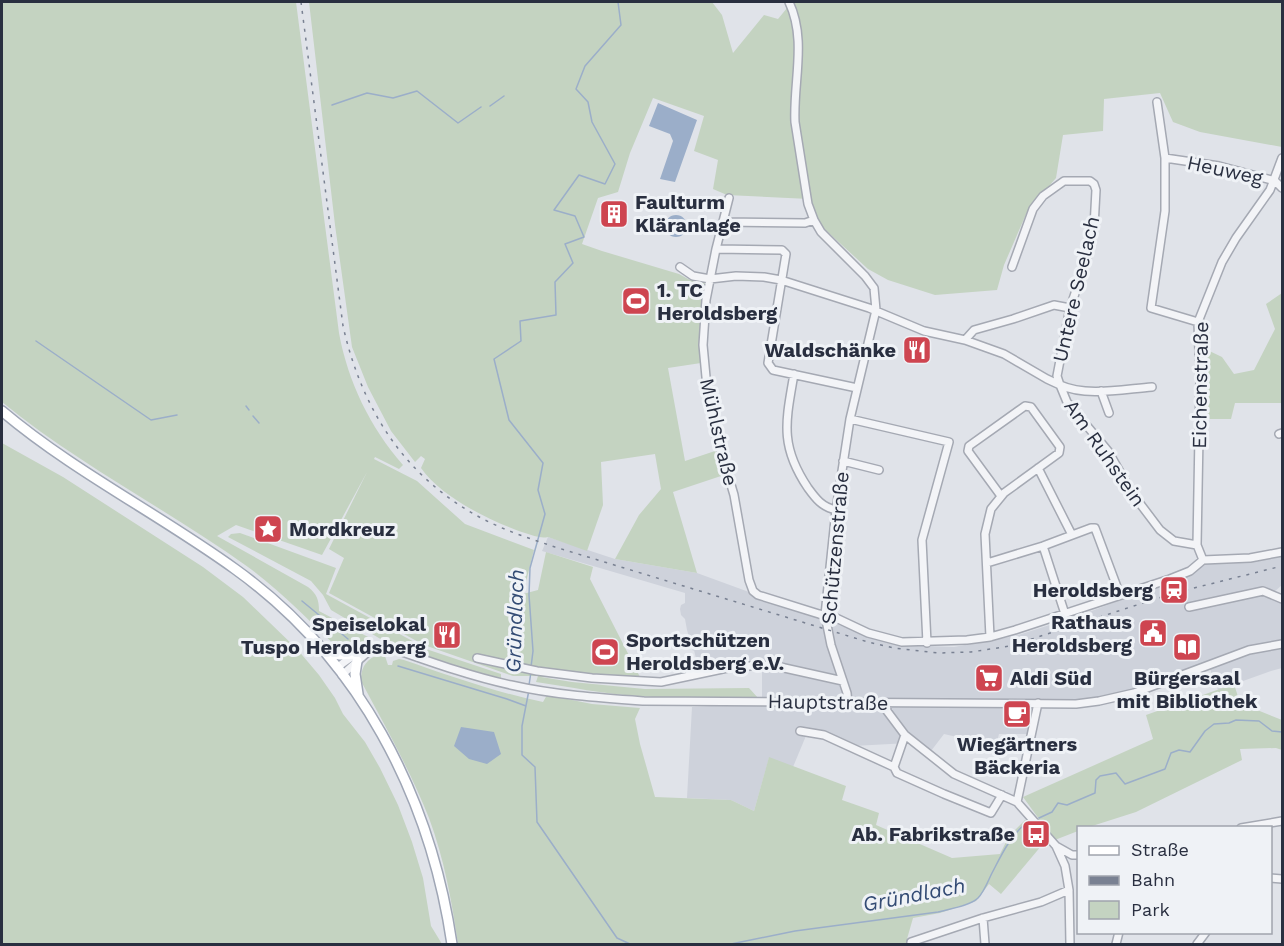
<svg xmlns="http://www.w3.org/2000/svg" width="1284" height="946" viewBox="0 0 1284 946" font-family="'Work Sans',sans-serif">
<rect width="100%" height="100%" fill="#e0e3e9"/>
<!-- built -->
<path fill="#ced2db" d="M548 537 615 559 697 573 866 635 901 645 954 647 1015 636 1081 615 1192 573 1204 564 1282 556V585L1273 593 1282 597V668L1271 671 1218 690 1210 669 1134 692 1076 703 1037 702 1030 734H999L996 746 944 734 931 751 909 743 853 746 808 731 793 767 769 758 754 811 731 800 687 798 692 707 762 703V667L699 671 694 650 693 651 687 630 685 619 681 615 680 609 681 605 685 603V593L542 551Z"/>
<!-- green -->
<path fill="#c4d3c1" d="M2 2H296L339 333C348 382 370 427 403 465L399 469 375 457 374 459 417 481 465 524 534 550 523 594 538 590 546 552 593 567 590 579 641 679 541 677 572 682 645 689 749 688 759 699C719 699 678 699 638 696 604 694 570 687 536 682L538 676H513L424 645 329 593 344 558 329 549 367 472 322 555 236 525 217 536 308 587C317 594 319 600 319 611L370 638C363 647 350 649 339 649 309 621 281 591 248 567 167 509 79 465 2 402Z
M309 2H712L722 15 733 53 764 15 778 19 792 2H1282V147L1200 132 1173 122 1160 93 1104 99 1103 131 1063 135 1056 178 1027 212 1004 265 997 290 935 295 888 280 868 269 818 223 809 199 727 195 713 189 718 160 694 151 704 116 653 98 630 153 618 192 598 198 582 244 602 251 679 274 690 280 705 282 701 363 668 368 685 461 718 450 724 475 673 492 697 573 615 559 639 515 661 489 655 454 601 462 603 505 587 551 548 537C540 539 533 535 525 533 492 522 442 498 421 468L425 459 421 456 415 462 391 431 368 387 352 347 335 225Z
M1282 293V403H1235L1231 419H1203L1201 347 1222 357 1234 374 1254 370 1275 329 1266 304Z
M2 443 63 477 203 567 243 597 297 649 319 675 335 698 343 714 365 742 380 768 398 805 412 842 423 878 431 926 442 944H2Z
M240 533 336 568 326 594 429 650 501 674V678L459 668 395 646 384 641 331 610 323 595 311 581 228 537 231 534Z
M375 656H385L388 665H392L393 661 399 659 404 660C450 676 495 692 543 702L547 695 592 704 640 708 635 719 640 744 655 797 731 800 754 811 769 757 846 786 842 800 879 813 876 825 952 858 1000 854 1009 836 1025 820 1039 819 1023 797 1153 739 1146 715 1234 684 1240 703 1282 720V750L1276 748 1240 749 1242 760 1136 812 1089 827 1078 828V831L1042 845 1001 894 989 884 976 901 940 913 913 918 907 939 908 944H458C452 902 444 858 429 818 410 770 385 726 361 681 361 669 364 662 375 656Z"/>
<!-- water -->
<path fill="#9baec9" d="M658 103 697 120 675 182 660 179 673 141 670 134 649 126Z
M665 226a11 11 0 1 1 22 0a11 11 0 1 1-22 0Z
M461 727 494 732 501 754 487 764 469 759 454 746Z"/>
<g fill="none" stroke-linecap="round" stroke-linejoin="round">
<!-- stream -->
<path stroke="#9baec9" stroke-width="1.5" d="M332 105 367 93 393 98 417 91 458 123 481 107
M490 106 504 96
M36 341 151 420 177 415
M246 406 249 410
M253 416 259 423
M302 601 348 639
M398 666 507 699 526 706
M531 667 533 651 529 595 530 568 545 514 538 490 543 463 509 420 494 359 521 341 520 321 556 315 555 282 573 263 565 244 584 237 575 216 554 210 579 175 605 184 615 164 592 122 588 102 576 89 585 66 621 25 618 2
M529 685 531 672
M529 690 522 726V755L535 767 537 822 617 938 630 944
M1039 818 1052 812 1058 803 1067 805 1095 793 1096 780 1100 776 1116 773 1125 784 1165 769 1171 753 1179 750 1190 752 1205 731 1214 724 1229 723 1236 720 1259 721 1272 731 1282 732
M731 944 795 931 938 912C949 909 970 906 978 898 984 892 988 881 992 873 1002 854 1009 838 1026 823"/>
<!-- minor casing -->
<g stroke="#a5a9b3" stroke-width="10">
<path id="minor" d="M789 2C807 40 793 82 795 122L808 204 814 220 821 232 865 276 874 288 876 310 850 419 836 510 825 615 831 645 847 693 848 703
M1157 102 1165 158V211L1151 308 1198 322
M1165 158 1219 166 1275 181 1282 188
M729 198 716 249 706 300 703 345 706 377 716 434 734 495 749 580 753 591 758 595 819 614 834 617 868 633 902 642 967 640 990 637 1015 630 1170 579 1190 571 1203 560
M723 222 805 223 814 220
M716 249 782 250 786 254 768 363 773 370 857 388
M680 267 693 276 710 279 736 276 764 277 781 280 869 308 924 331 965 340 1004 354 1047 379 1060 385 1067 402 1108 451 1132 493 1160 530 1174 541 1197 545
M1012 267 1033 209 1043 196 1064 181H1090L1094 184 1096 190 1094 227 1088 255 1070 308 1057 376 1060 385C1086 397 1124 389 1152 387
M965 340 974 330 1013 319 1054 305 1070 308
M794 374C786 421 779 445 808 488 816 499 822 507 836 510
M1101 391 1109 413
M850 419 949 442 922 540 927 643
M1279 434 1282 433
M843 461 879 470
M1038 468 1072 535
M1043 546 1065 614
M1203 560 1197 545 1200 381 1198 322 1222 262 1236 238 1270 190 1282 158
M1203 560 1250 558 1282 552
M987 563 1043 546 1091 528H1095L1120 595
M1189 607 1263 591 1282 599
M990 637 985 534 991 509 1004 493 1059 453 1060 447 1031 407 1025 406 969 446 968 451 1001 496
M477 658 537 671 592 678 661 682 732 667 771 665 843 681
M337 668C353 654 370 645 391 648 431 662 470 676 511 685 555 695 600 698 644 701L1076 704 1099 701 1134 693 1249 650 1282 644
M342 675 369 651
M886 703 887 711 905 735 954 774 1017 802 1056 846 1072 855H1078
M800 731 824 735 894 767 897 773 944 794 991 813 1002 795
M894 767 905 735
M1017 802 1038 703
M1241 828 1282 821
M1056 846 1065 866 1069 890 1070 944
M1270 878 1282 879
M983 918 985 944
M911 944V942L983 918 1041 902 1069 890
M1116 944 1119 932
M1197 944 1206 932"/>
</g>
<!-- major casing -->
<g stroke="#9fa6b5" stroke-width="12">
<path id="major" d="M2 411C73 471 159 514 235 569 359 658 430 795 452 944
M325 652 340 655 355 654
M357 661 355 674 358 694"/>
</g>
<!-- minor -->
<use href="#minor" stroke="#f3f4f7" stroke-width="7"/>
<!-- major -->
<use href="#major" stroke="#fff" stroke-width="9"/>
<!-- rail -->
<path stroke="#798192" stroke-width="1.5" stroke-dasharray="3 6" stroke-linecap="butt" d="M301 2 343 326C362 410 405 478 483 519 506 531 531 539 555 547L868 642 894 648 939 653 971 652 1010 646 1174 593 1282 566"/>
</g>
<!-- icons -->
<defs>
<g id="building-square" transform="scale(1.5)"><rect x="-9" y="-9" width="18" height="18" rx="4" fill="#ce4550" stroke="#eff2f6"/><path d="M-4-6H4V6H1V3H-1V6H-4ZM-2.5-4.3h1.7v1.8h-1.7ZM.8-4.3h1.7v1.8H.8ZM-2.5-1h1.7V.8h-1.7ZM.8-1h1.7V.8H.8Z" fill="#fff"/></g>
<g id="stadium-square" transform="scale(1.5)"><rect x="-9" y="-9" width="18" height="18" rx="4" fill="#ce4550" stroke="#eff2f6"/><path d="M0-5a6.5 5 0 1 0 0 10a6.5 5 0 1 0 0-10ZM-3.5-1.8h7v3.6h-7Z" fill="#fff"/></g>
<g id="restaurant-square" transform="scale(1.5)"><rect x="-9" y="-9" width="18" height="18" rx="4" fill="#ce4550" stroke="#eff2f6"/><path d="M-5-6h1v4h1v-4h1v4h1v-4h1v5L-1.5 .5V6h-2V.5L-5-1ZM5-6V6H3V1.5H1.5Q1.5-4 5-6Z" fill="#fff"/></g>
<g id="sight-square" transform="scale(1.5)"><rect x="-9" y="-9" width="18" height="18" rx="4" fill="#ce4550" stroke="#eff2f6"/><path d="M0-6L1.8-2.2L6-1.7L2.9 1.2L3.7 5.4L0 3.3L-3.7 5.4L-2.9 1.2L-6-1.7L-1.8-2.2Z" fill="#fff"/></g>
<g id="station-square" transform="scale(1.5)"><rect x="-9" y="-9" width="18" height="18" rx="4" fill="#ce4550" stroke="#eff2f6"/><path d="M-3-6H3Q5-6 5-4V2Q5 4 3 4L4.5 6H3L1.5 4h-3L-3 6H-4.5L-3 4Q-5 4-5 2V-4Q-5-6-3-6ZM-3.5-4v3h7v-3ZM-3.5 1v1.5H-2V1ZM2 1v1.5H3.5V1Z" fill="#fff"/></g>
<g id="civic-square" transform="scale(1.5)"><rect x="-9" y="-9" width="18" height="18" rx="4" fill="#ce4550" stroke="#eff2f6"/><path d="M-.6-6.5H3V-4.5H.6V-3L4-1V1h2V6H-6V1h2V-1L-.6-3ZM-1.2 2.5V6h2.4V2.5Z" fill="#fff"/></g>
<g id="library-square" transform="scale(1.5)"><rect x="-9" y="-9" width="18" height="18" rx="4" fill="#ce4550" stroke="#eff2f6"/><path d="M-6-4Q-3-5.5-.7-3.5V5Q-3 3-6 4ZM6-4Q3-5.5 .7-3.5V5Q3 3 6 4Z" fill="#fff"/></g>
<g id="supermarket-square" transform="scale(1.5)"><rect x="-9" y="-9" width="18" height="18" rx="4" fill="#ce4550" stroke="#eff2f6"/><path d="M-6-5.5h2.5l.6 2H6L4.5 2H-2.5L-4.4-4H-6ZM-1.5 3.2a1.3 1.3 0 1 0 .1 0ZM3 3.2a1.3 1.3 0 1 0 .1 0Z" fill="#fff"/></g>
<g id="cafe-square" transform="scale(1.5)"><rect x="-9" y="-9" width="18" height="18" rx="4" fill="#ce4550" stroke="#eff2f6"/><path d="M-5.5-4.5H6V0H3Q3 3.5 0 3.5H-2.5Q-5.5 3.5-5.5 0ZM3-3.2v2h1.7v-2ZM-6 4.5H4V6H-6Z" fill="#fff"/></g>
<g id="bus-square" transform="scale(1.5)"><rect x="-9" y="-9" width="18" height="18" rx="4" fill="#ce4550" stroke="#eff2f6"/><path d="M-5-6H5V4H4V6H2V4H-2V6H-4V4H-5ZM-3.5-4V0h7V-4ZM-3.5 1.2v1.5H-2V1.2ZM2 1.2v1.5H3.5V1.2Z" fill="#fff"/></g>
</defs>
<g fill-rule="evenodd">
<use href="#building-square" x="614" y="214"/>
<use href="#stadium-square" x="636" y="301"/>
<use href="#restaurant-square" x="917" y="350"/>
<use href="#sight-square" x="268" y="529"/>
<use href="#station-square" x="1174" y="590"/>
<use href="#civic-square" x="1153" y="633"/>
<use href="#restaurant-square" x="447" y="635"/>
<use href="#library-square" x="1187" y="647"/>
<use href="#stadium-square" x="605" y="652"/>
<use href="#supermarket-square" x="989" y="678"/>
<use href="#cafe-square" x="1017" y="714"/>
<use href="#bus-square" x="1036" y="834"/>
</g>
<g text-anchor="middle" stroke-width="6" stroke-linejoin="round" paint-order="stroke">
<!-- street labels -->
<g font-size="20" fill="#292f40" stroke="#eff2f6">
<text transform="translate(1225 170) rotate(12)" y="7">Heuweg</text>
<text transform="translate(1076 289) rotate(-77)" y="7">Untere Seelach</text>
<text transform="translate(1200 385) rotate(-89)" y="7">Eichenstraße</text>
<text transform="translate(719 432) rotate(77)" y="7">Mühlstraße</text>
<text transform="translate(1105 453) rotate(55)" y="7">Am Ruhstein</text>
<text transform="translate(835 548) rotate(-85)" y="7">Schützenstraße</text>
<text transform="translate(828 702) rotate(1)" y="7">Hauptstraße</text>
</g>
<!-- poi labels -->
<g font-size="20" font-weight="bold" fill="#292f40" stroke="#eff2f6" text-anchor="start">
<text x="635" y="209">Faulturm<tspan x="635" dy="23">Kläranlage</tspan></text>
<text x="657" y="297">1. TC<tspan x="657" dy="23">Heroldsberg</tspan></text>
<text x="896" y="357" text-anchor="end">Waldschänke</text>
<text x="289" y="536">Mordkreuz</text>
<text x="1153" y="597" text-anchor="end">Heroldsberg</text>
<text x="1132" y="629" text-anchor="end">Rathaus<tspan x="1132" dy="23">Heroldsberg</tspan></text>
<text x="426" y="631" text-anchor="end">Speiselokal<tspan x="426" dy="23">Tuspo Heroldsberg</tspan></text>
<text x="626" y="647">Sportschützen<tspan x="626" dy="23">Heroldsberg e.V.</tspan></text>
<text x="1010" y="685">Aldi Süd</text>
<text x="1187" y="685" text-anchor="middle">Bürgersaal<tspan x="1187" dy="23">mit Bibliothek</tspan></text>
<text x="1017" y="751" text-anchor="middle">Wiegärtners<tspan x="1017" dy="23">Bäckeria</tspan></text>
<text x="1015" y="841" text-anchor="end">Ab. Fabrikstraße</text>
</g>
<!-- water labels -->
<g font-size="21" font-style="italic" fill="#334b74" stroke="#eff2f6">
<text transform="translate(515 621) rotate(-88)" y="7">Gründlach</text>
<text transform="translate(914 895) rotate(-11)" y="7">Gründlach</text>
</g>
</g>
<!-- border -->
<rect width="1284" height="946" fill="none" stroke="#292f40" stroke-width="6"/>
<!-- legend -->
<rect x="1077" y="826" width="195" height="108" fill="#eff2f6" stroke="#a0a4ad" stroke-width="1.5"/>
<rect x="1089" y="846" width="30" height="9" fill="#ffffff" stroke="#a0a4ad" stroke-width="1.5"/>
<text x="1131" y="856" font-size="18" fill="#292f40">Straße</text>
<rect x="1089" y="876" width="30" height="9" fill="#798192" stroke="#a0a4ad" stroke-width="1.5"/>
<text x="1131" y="886" font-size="18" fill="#292f40">Bahn</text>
<rect x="1089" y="901" width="30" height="18" fill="#c4d3c1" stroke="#a0a4ad" stroke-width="1.5"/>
<text x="1131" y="916" font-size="18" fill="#292f40">Park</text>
</svg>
